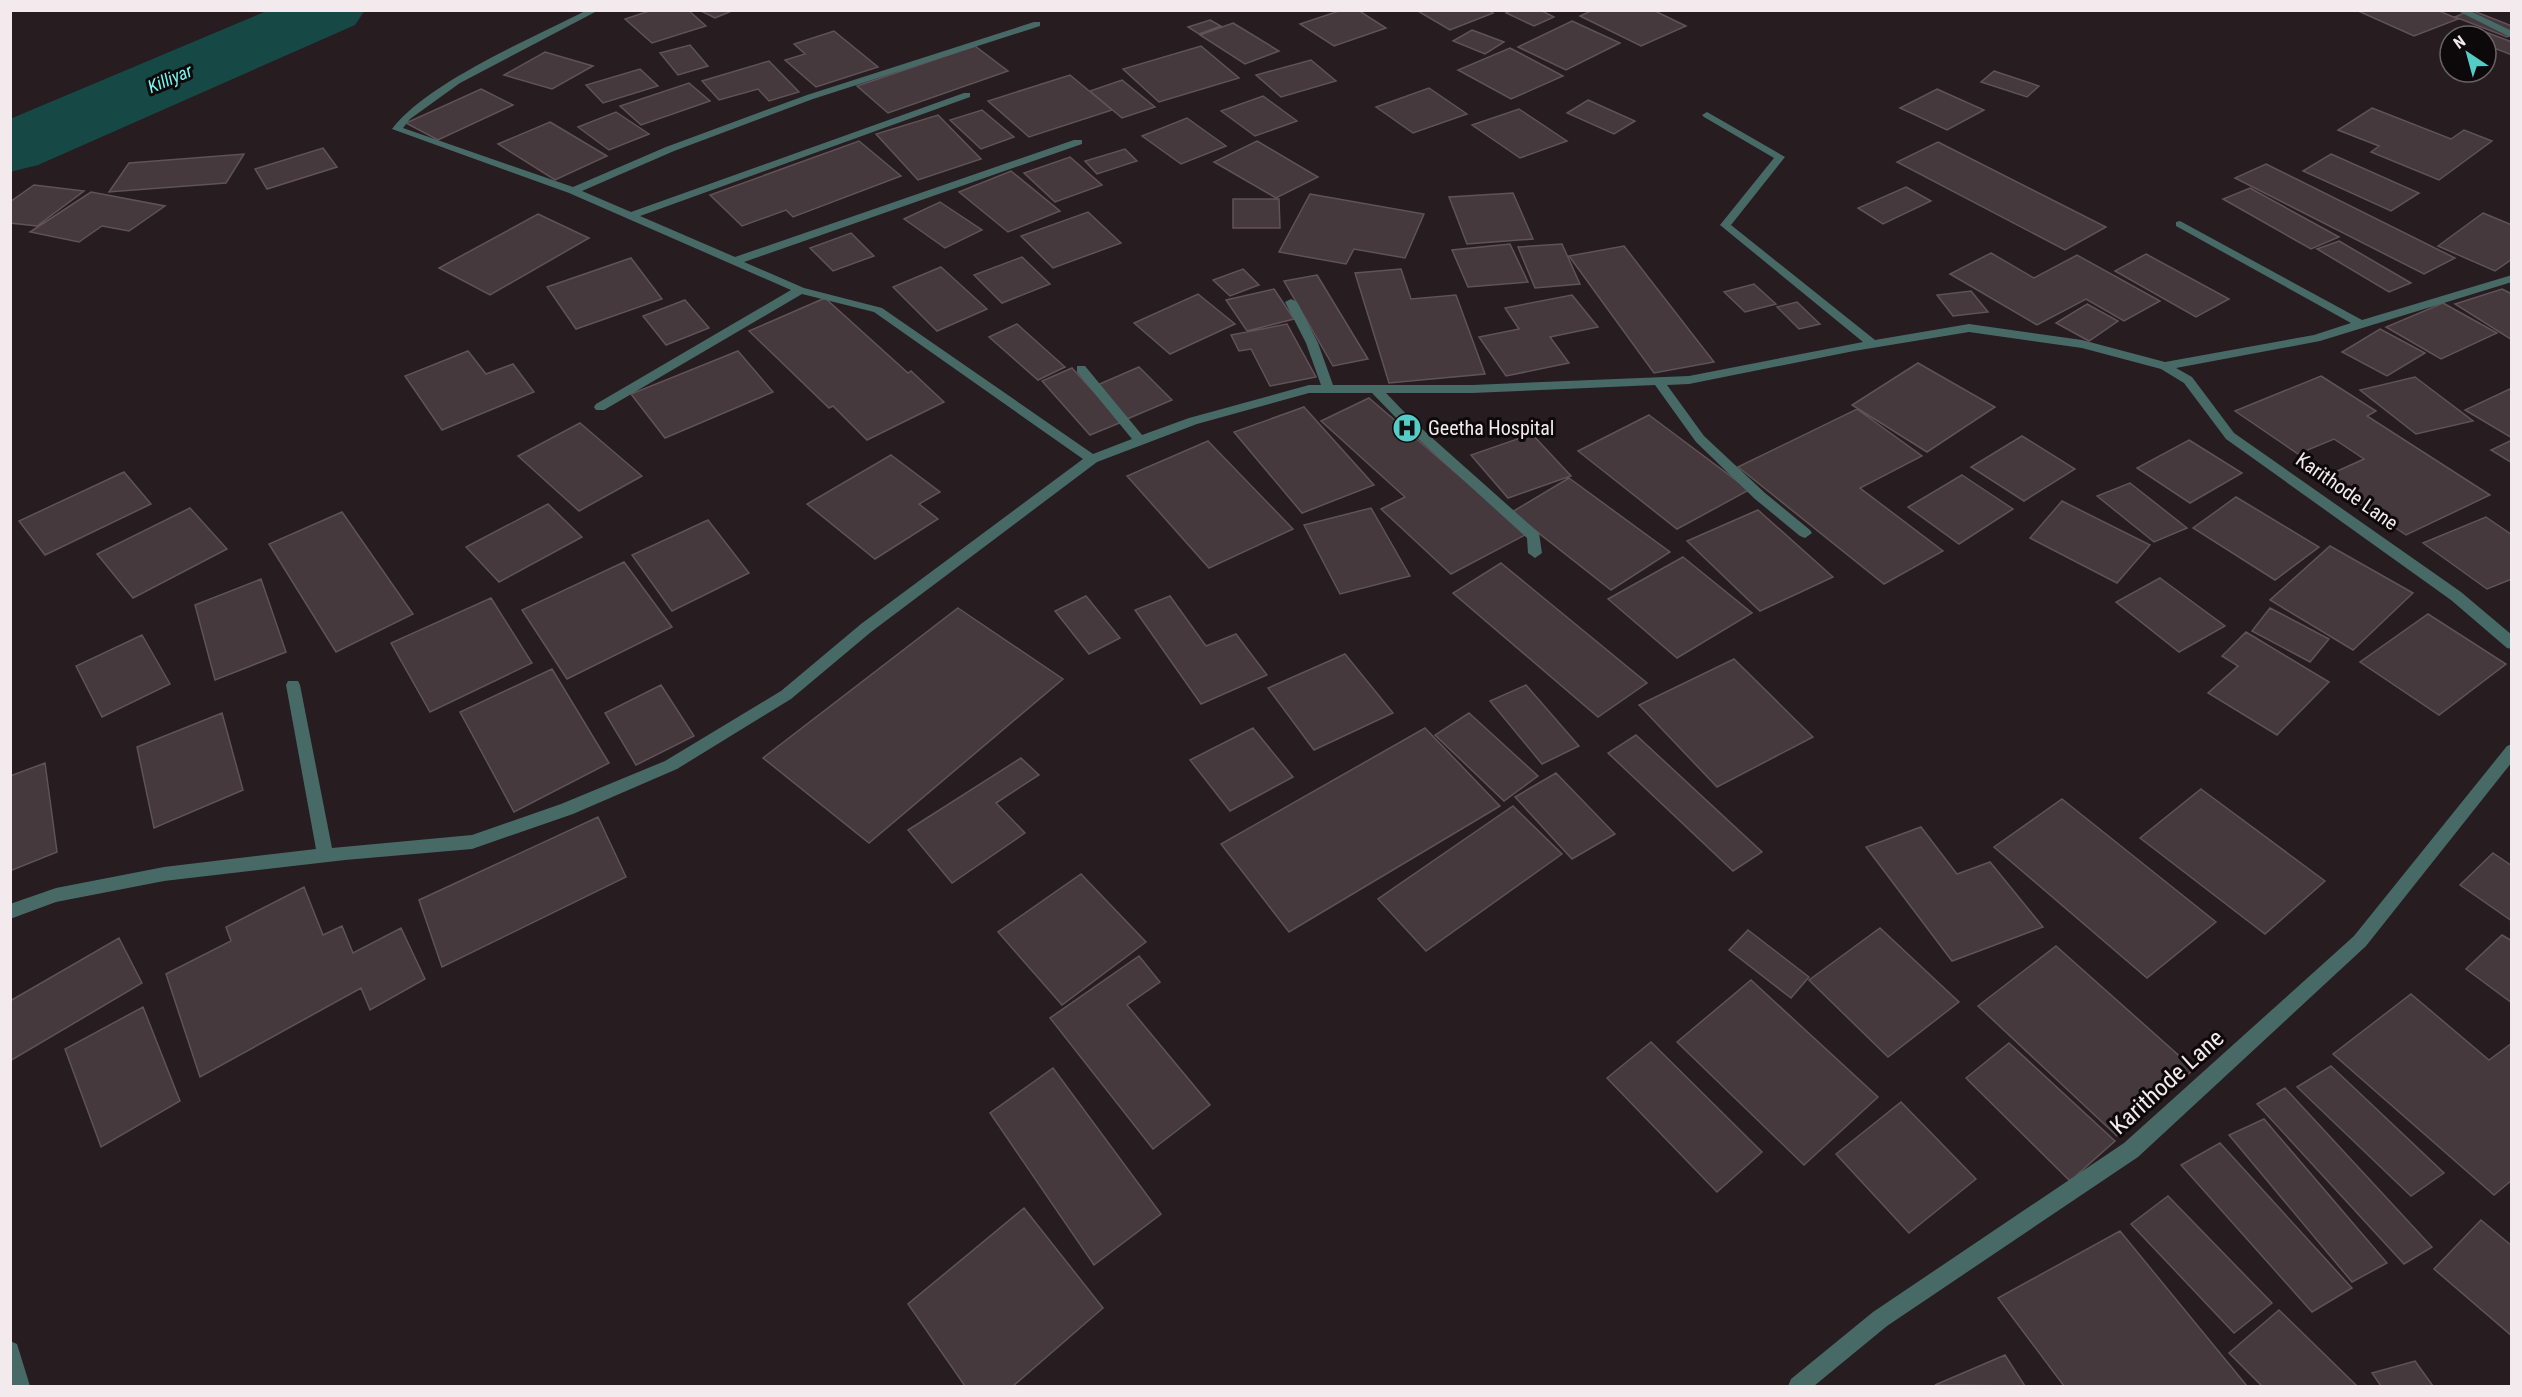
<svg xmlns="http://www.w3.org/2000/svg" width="2522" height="1397" viewBox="0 0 2522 1397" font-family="'Roboto Condensed',sans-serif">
<rect width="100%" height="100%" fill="#271c20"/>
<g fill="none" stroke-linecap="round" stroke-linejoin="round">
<!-- river -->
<path fill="#164946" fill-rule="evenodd" d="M269 10H365L355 25 38 165 10 172V119Z"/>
</g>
<!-- building -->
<path fill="#45393e" stroke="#605358" stroke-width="1.5" d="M652 10H688L706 26 652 43 625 19Z
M699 10H734L715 18Z
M1342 10H1358L1386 28 1334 46 1300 24Z
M1416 10H1488L1493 13 1450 30Z
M1511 10H1540L1554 17 1534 26 1506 13Z
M1593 10H1653L1686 26 1641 46 1580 16Z
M2356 10H2437L2458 19 2414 36Z
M2471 10 2512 26V34L2507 37 2455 17Z
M1210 20 1221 26 1199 34 1188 27Z
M1572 21 1620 43 1566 70 1518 47Z
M1233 23 1279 51 1245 64 1200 35Z
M2475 28 2512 42V55L2486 45V36L2461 35Z
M1472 30 1504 42 1485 54 1453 41Z
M834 31 878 67 816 87 785 60 805 54 794 44Z
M690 45 708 66 678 75 660 53Z
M975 46 1008 71 888 113 857 86Z
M1201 46 1239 78 1159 102 1123 69Z
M1510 48 1563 76 1511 99 1458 70Z
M545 52 593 66 552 89 504 75Z
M1311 60 1336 81 1281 97 1256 75Z
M769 61 799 92 769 101 758 89 719 100 702 81Z
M640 69 658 86 603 103 586 85Z
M1994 71 2039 86 2027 97 1981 82Z
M1070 75 1112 110 1029 137 988 101Z
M1122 80 1155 107 1122 118 1090 91Z
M689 83 710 101 641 125 620 106Z
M1429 88 1467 114 1413 133 1376 107Z
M481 89 513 105 438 140 406 123Z
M1937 89 1984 110 1947 130 1900 108Z
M1263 96 1297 121 1255 136 1221 111Z
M1588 100 1635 121 1614 134 1567 113Z
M2372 108 2451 139 2464 130 2492 141 2439 180 2371 152 2379 146 2338 130Z
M1519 109 1567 141 1520 158 1472 125Z
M982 110 1014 137 981 149 950 120Z
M616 112 649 134 609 150 578 127Z
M938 115 981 159 918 180 876 134Z
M1187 118 1226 146 1181 164 1142 136Z
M550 122 607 156 555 180 498 144Z
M859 141 901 176 793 217 786 210 742 226 710 195Z
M1257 141 1318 177 1276 198 1214 162Z
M1938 142 2106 227 2065 250 1897 162Z
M323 148 337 167 267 189 255 169Z
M1125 149 1137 161 1097 174 1085 161Z
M244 154 226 183 109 192 129 163Z
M2331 154 2419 193 2391 211 2303 171Z
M1070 157 1102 185 1055 202 1024 173Z
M2266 164 2455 258 2424 274 2235 178Z
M1011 171 1060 211 1008 232 959 192Z
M34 185 84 191 37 226 10 223V202Z
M1906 187 1931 201 1883 224 1858 208Z
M2250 188 2339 237 2311 249 2223 199Z
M91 192 165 206 129 231 102 226 79 242 30 232Z
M1513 193 1533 239 1467 244 1449 197Z
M1310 194 1424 214 1405 258 1354 249 1346 264 1279 252Z
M1233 199H1279L1280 228H1233Z
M940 202 982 230 945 248 904 219Z
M1088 212 1121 243 1053 268 1021 236Z
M2483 213 2512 225V259L2495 271 2438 246Z
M538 214 589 238 490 295 439 268Z
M851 233 874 256 833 271 810 248Z
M2339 241 2411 283 2389 292 2317 249Z
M1510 244 1528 282 1468 287 1452 250Z
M1562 244 1580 284 1535 288 1518 247Z
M1624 246 1714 362 1654 373 1569 256Z
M1991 253 2034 278 2077 255 2160 301 2124 321 2086 299 2037 325 1950 274Z
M2146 254 2229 299 2196 317 2115 271Z
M1022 257 1050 284 1002 303 974 275Z
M631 258 662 299 576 329 547 287Z
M941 267 987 309 937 331 893 287Z
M1243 269 1259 285 1230 296 1213 280Z
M1401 269 1411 299 1456 295 1485 374 1389 383 1355 273Z
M1317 275 1368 359 1333 366 1284 281Z
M1754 284 1776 304 1745 312 1724 292Z
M1274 289 1294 319 1247 331 1226 300Z
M2502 289 2512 294V340L2455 304Z
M1971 291 1988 312 1953 316 1937 295Z
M1198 294 1235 324 1170 354 1134 323Z
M1572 295 1598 327 1550 337 1569 363 1506 376 1479 337 1519 329 1505 308Z
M825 298 908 373 911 371 944 402 867 440 833 406 829 408 749 331Z
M685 300 709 328 666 345 643 316Z
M1797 302 1820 324 1799 329 1777 307Z
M2443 303 2497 333 2441 359 2386 327Z
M2087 304 2118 321 2089 341 2056 323Z
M1017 324 1065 367 1038 380 989 337Z
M1287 324 1316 377 1270 386 1251 349 1239 351 1231 335Z
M2380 329 2425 353 2387 376 2342 352Z
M468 351 486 374 513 364 534 392 442 430 405 376Z
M738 351 773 392 665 438 631 394Z
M1918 363 1995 407 1927 452 1852 405Z
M1139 367 1172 400 1127 419 1095 386Z
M1072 368 1122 422 1090 435 1042 381Z
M2321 376 2376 411 2367 416 2490 495 2406 535 2322 478 2364 459 2334 439 2298 454 2235 411Z
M2415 377 2473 421 2416 434 2360 390Z
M2512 388V438L2465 410Z
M1369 398 1527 534 1451 574 1381 509 1405 497 1321 421Z
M1304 407 1374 485 1302 513 1234 432Z
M1857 409 1922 456 1860 488 1943 551 1884 584 1738 467Z
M1649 415 1749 490 1677 529 1578 451Z
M580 423 642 476 579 511 518 456Z
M1532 434 1571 476 1508 498 1471 455Z
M2022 436 2075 469 2024 501 1971 467Z
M2189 440 2242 473 2190 503 2137 468Z
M2512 440V463L2491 450Z
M1208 441 1293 529 1209 568 1127 476Z
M891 455 940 492 919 504 938 519 875 559 807 504Z
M124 472 151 504 45 555 19 521Z
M1962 475 2013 509 1959 544 1908 507Z
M1569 478 1670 552 1611 590 1512 512Z
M2130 483 2187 528 2154 542 2097 496Z
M2236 497 2319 547 2275 580 2193 528Z
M2062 501 2150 545 2117 583 2030 538Z
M548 504 582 537 499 582 466 547Z
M190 508 227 549 133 598 97 554Z
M1371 508 1410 576 1340 594 1304 525Z
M1758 510 1833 577 1760 611 1687 541Z
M342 512 413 614 336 652 269 544Z
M2486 517 2512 535V579L2487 589 2423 543Z
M708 520 749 573 672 611 632 555Z
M2330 546 2413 593 2353 650 2270 600Z
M1683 557 1752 613 1677 658 1608 599Z
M624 562 672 627 567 679 522 610Z
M1501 563 1647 683 1598 717 1453 593Z
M2160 578 2225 626 2179 652 2116 602Z
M261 579 286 652 215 680 195 605Z
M1086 596 1120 638 1089 654 1055 611Z
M1170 596 1206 646 1236 634 1267 675 1201 704 1135 610Z
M491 598 532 663 430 712 391 643Z
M958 608 1063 679 869 843 763 758Z
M2270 608 2329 639 2310 662 2252 631Z
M2428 614 2506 664 2439 715 2360 662Z
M2246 632 2329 682 2277 735 2208 693 2238 666 2222 656Z
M142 635 170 684 102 717 76 666Z
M1345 654 1393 713 1314 750 1268 688Z
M1734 659 1813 737 1717 787 1639 705Z
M552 669 609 763 514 812 460 712Z
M661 685 694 736 636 765 605 713Z
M1526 685 1579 746 1542 764 1490 701Z
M222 713 243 790 154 828 137 747Z
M1469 713 1538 776 1504 801 1435 735Z
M1253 728 1293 777 1230 811 1190 760Z
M1425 728 1500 806 1289 932 1221 844Z
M1636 735 1762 852 1733 871 1608 753Z
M1021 758 1039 775 996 803 1025 833 952 883 908 830Z
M45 763 57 852 10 871V776Z
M1556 773 1615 834 1572 859 1515 797Z
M2201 789 2325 881 2265 934 2140 838Z
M2062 799 2216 922 2147 978 1994 847Z
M1513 806 1562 854 1426 951 1378 899Z
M598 817 626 877 442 967 419 900Z
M1921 827 1957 874 1990 862 2043 927 1952 961 1866 847Z
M2493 853 2512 866V921L2460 885Z
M1081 874 1146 942 1062 1005 998 932Z
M304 887 323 935 342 926 353 953 401 928 425 979 370 1010 361 988 200 1077 166 974 231 941 226 927Z
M1880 928 1959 1002 1888 1057 1809 980Z
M1748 930 1809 977 1791 998 1729 950Z
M2502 935 2512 941V1003L2466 969Z
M119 938 142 983 10 1061V1001Z
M2056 946 2194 1069 2117 1136 1978 1006Z
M1139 956 1160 982 1127 1005 1210 1105 1153 1149 1050 1018Z
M1751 980 1878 1097 1804 1165 1677 1042Z
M2411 994 2489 1060 2512 1043V1180L2494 1195 2333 1054Z
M143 1007 180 1101 101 1147 65 1049Z
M1651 1042 1762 1152 1717 1192 1607 1078Z
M2009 1043 2115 1141 2070 1181 1966 1078Z
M2331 1066 2444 1173 2411 1196 2297 1087Z
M1053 1068 1161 1214 1094 1265 990 1113Z
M2285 1088 2432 1247 2404 1264 2257 1104Z
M1901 1102 1976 1179 1909 1233 1836 1154Z
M2264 1119 2387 1263 2352 1282 2229 1135Z
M2220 1143 2352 1288 2312 1312 2181 1165Z
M2168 1196 2272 1303 2234 1333 2131 1224Z
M1024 1208 1103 1308 1013 1386H965L908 1304Z
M2481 1220 2512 1246V1336L2434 1269Z
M2120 1231 2247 1386H2064L1998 1298Z
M2279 1310 2357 1386H2262L2229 1353Z
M2005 1355 2025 1386 1935 1385Z
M2415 1361 2433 1386H2381L2372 1373Z"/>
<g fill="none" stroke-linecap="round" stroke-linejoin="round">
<!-- minor -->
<path fill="#486a67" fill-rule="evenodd" d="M587 10H599L460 83 410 119 403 128 573 187 666 147 807 95 1034 22H1040V26L813 99 674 151 582 191 631 212 964 93H970V97L640 216 735 257 1074 140H1082V144L744 262 804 288 882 308 1093 454 1132 439 1077 372V366H1085L1142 435 1189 418 1309 385H1321L1306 343 1285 302 1291 299 1297 302 1318 343 1333 385H1472L1689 376 1863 342 1720 225 1774 158 1704 117 1702 115 1707 112 1785 157 1731 225 1875 340 1969 324 2082 340 2165 362 2314 335 2351 323 2176 226V222L2180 221 2362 320 2512 275V282L2320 341 2176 368 2192 377 2234 433 2461 592 2512 635V649L2507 648 2451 600 2226 439 2184 383 2161 369 2082 348 1969 332 1854 351 1689 384 1667 385 1704 436 1765 493 1810 530 1812 533 1805 538 1800 536 1755 499 1696 442 1655 385 1472 393H1386L1412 420 1539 533 1542 553 1535 558 1528 553 1527 538 1404 426 1372 393H1309L1197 424 1097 462 871 632 791 699 677 769 573 814 472 849 345 860 164 881 56 902 10 919V904L56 888 164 867 316 849 286 685 288 681H298L300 685 332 848 472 835 561 804 665 761 781 691 861 624 1083 459 874 312 802 294 604 410H596L594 407 596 404 791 290 569 193 392 129C428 82 533 38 587 10Z
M2456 10H2468L2512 31V38Z
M2512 744V762L2366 946 2138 1157 1887 1326 1814 1386H1788L1791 1379 1873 1312 2124 1143 2354 936 2507 746Z
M10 1341 17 1344 30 1386H10Z"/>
</g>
<!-- icons -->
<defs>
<g id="hospital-disc" transform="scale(1.5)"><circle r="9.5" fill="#55cdc6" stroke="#0d080a"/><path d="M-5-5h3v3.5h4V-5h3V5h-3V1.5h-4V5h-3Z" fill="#111"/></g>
</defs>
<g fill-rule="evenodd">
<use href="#hospital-disc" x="1407" y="428"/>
</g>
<g text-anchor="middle" stroke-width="6" stroke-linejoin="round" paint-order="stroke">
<!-- far-water labels -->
<g font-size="18" font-style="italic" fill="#72f8f0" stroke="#0d080a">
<text transform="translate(170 79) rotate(-23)" y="6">Killiyar</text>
</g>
<!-- poi labels -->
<g font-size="20" fill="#f2eaed" stroke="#0d080a" text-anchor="start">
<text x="1428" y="435">Geetha Hospital</text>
</g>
<!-- street labels -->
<g font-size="20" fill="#f2eaed" stroke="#0d080a">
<text transform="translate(2347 491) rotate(35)" y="7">Karithode Lane</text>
</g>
<!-- near-street labels -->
<g font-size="24" fill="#f2eaed" stroke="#0d080a">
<text transform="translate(2167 1082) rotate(-42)" y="8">Karithode Lane</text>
</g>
</g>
<!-- border -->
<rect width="2522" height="1397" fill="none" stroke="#f2eaed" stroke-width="24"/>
<!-- north arrow -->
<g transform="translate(2468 54) rotate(324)"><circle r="28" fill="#0d080a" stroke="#696265" stroke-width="1.5"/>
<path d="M0-4.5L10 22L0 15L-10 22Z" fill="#55cdc6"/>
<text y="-9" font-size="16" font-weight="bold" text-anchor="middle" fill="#f2eaed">N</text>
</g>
</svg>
